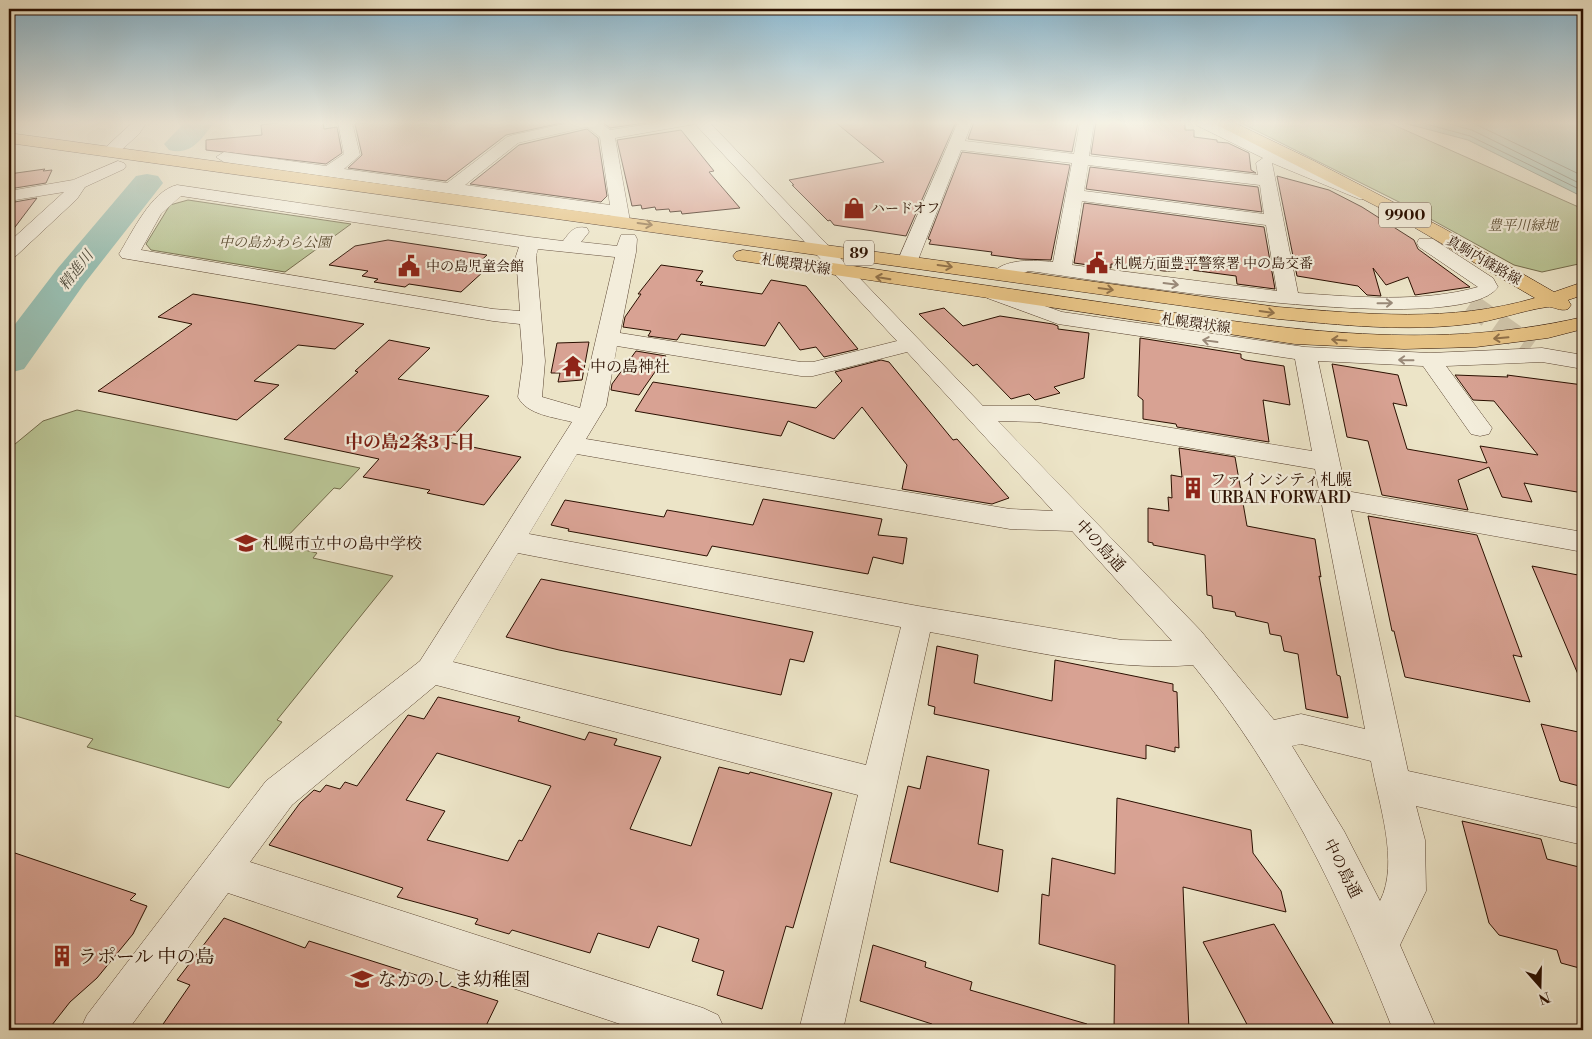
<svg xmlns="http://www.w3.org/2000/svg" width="1592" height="1039" viewBox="0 0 1592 1039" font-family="'Libre Bodoni','Noto Serif JP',serif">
<rect width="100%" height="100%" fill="#ece4c7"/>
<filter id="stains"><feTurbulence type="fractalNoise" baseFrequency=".004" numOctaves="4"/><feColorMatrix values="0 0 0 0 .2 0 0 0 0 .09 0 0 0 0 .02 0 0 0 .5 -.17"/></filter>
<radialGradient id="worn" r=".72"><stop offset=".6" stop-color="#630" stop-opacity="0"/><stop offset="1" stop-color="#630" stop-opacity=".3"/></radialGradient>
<!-- green -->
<path fill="#b9c494" stroke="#726a4a" d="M1239 122H1387L1583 209V263L1542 272 1514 265 1405 205Z
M188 200 351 224 285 272 151 250 146 244 170 205Z
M77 410 360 468 340 489 334 488 280 544 317 553 313 558 393 576 277 720 282 722 229 788 87 747 93 739 9 714V449L43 421Z"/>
<!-- water -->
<path fill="#99bfb2" stroke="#6d796b" d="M1400 122H1579L1583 124V197L1468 140Z"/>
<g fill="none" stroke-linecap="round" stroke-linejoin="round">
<!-- shore -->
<path stroke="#626759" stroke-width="1" d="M1419 122 1470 136 1583 191
M1442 122 1472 130 1583 185
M1471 122 1583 176"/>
<!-- river -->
<path fill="#99bfb2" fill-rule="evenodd" d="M185 122H214C202 139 191 156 169 150L164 144Z
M147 174 158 176 163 183 84 284 24 369 9 373V332L58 268 136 176Z"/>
</g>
<!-- building -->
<path fill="#d8a293" stroke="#2a0f00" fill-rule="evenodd" d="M283 122H323L324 129 337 127 342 153 326 164 206 150V140L262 135 261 125Z
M373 122H566L506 135 446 181 348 168 362 155 355 124Z
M602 122H652L610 128Z
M835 122H956L906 236 834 225 830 220 828 221 792 185H794L789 180 884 162Z
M974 122H1078L1072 152 968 139Z
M1096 122H1185V130H1194V137L1217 140V142L1228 143 1249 153 1251 170 1256 173 1091 154Z
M587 129 598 138 607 196 601 202 470 184 519 145Z
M681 130 714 171 709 172 740 208 682 214 681 211 670 212 669 209 656 210 655 207 642 209 641 205 632 206 617 140Z
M962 152 1070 165 1051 260 1021 259 991 255 992 252 929 244 931 240 928 239Z
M1090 167 1258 187 1262 212 1086 189Z
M45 169 43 171 52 170 46 183 9 189V174Z
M1277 176 1329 190 1362 207 1414 240 1418 249 1470 287 1415 295 1408 277 1386 285 1373 268 1381 296 1367 295 1358 286 1297 276Z
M37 198 9 235V203Z
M1084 203 1264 227 1275 289 1237 284 1236 276 1176 268V271H1164L1111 264V268L1074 263Z
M388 240 487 255 472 269 484 271 461 292 409 284 405 287 374 282 378 279 362 276 368 271 329 265 355 246Z
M661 265 703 271 696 281 703 282 700 285 762 294 771 280 806 286 858 349 824 357 816 347 800 350 779 322 765 346 681 334 677 340 648 336 651 331 623 327 625 317 641 294H638Z
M193 294 252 304 364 324 335 349 298 345 254 381 279 385 237 420 98 391 192 324 158 317Z
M944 308 963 326 1000 316 1053 324 1058 326V329L1089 333 1084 378 1054 387 1060 393 1035 400 1029 394 1011 399 977 364 973 366 919 314Z
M1140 338 1241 354V358L1245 360 1284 366 1290 405 1263 400 1269 442 1177 427 1176 424 1143 419V400L1138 396Z
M389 340 430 348 398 379 489 396 448 442 521 457 484 505 427 493 430 490 363 477 379 459 284 439 358 372 355 371Z
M589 342 582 380 558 382 560 373H551L557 343Z
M636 351 666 356 639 395 611 390 612 384Z
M881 360 889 362 953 440 957 439 1009 498 992 504 902 489 907 465 862 407 834 439 788 421 781 436 635 411 653 382 816 408 842 381 835 372Z
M1332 364 1398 375 1407 406 1393 403 1407 449 1487 463 1480 446 1538 455 1494 401 1473 400 1455 375 1508 377 1507 375 1583 385V493L1524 483 1532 502 1502 497 1489 467 1458 480 1468 510 1382 495 1368 441 1347 437Z
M1179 448 1235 457 1247 526 1315 539 1321 577 1319 576 1337 675 1340 676 1348 718 1306 709 1298 654 1284 651 1281 636 1270 634 1268 623 1236 616 1235 612 1213 608 1212 596 1207 595 1205 555 1153 545V543L1148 542V508L1169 511 1168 497 1172 498 1171 475 1182 477Z
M763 499 882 519 878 535 907 538 903 564 873 557 868 574 712 546 707 556 568 531 569 529 551 525 565 500 664 517 667 510 753 525Z
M1368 516 1477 535 1522 657 1513 655 1530 702 1405 677 1394 631H1392Z
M1532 566 1583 576V686Z
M541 579 813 632 804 662 790 659 781 695 559 650 506 637Z
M937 646 978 655 974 683 1052 701 1055 660 1173 684V691L1177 692 1179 748 1175 747V752L1146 745V759L934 714 935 707 928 705Z
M438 697 520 717 518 721 585 740 589 732 617 739 614 745 661 757 630 829 691 846 719 767 749 774 750 772 832 793 793 928 786 926 762 1009 717 995 724 971 692 961 699 939 658 926 649 948 598 933 590 953 512 930 509 934 475 924 478 919 397 897 403 888 269 845 300 803 314 790 320 792 326 785 340 789 345 782 357 786 408 715 424 719ZM437 753 551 786 522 841 519 840 508 861 427 840 445 811 406 800Z
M1541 724 1583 733V787L1560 781Z
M927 756 989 770 978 844 1003 850 998 892 890 862 908 786 920 789Z
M1117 798 1251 830 1253 853 1281 891 1286 912 1183 887 1189 1030H1114L1115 965 1039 944 1042 894 1049 896 1052 858 1115 874Z
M1462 821 1541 839 1547 859 1583 868V969L1561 963 1557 950 1499 935 1489 923Z
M9 851 136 894 130 900 147 906 133 934 97 978 70 1002 48 1030H9Z
M224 918 305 948 309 941 498 1001 484 1030H159L190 985 177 980Z
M1274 924 1337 1030H1250L1203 942Z
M873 945 926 962 925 967 972 982 970 990 1087 1024 1086 1030H931L932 1024 860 1001Z"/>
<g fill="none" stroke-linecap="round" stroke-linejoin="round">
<!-- minor-tunnel -->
<path stroke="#cfc4a9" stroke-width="22" stroke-dasharray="22 11" stroke-linecap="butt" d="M1470 304 1531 347"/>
<!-- minor casing -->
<g stroke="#5a4432" stroke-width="1">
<path id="minor" d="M133 122H147L139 134 116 155H104L102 152 104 149Z
M338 122H352L360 155 344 169 447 183 507 137 513 135 573 122H599L610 130 663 122H709L983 406H1038L1312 451 1295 359 1058 324 987 298 984 294 987 290 994 288 1062 312 1305 347 1430 353 1542 348 1583 355V369L1542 362 1446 366 1492 428 1489 434 1480 436 1471 434 1423 366 1318 361 1346 491 1583 532V552L1351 510 1408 771 1583 809V845L1416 806 1425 840 1426 891 1400 945 1437 1030H1393C1342 900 1282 774 1193 665 1107 672 1015 647 930 632L843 1030H799L858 795 436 685 292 805 250 862 703 1008 718 1015 725 1030H638L228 893 128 1030H80L87 1015 266 781 420 661 572 422C554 417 527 415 518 397L523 361 520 324 493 321 122 258 119 254C132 233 151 191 177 185L530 237 563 241C570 232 574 225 587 228L589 232 581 242 617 246 621 235H635L637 239 636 252 620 333 801 362H813L897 341 695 124 615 138 630 221 627 225H615L611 216 224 162 216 157 224 152 326 166 344 154ZM587 127 600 137 610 205 465 185 518 143ZM181 196 519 247 516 256 520 311 493 309 141 250 161 214ZM538 249 615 257 580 408 542 397 545 361 536 256ZM617 346 801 376H813L907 352 1053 511 1010 509 586 439 606 406ZM998 421 1038 422 1315 469 1365 729 1301 714 1274 720 1201 631ZM577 454 1010 529 1072 531 1172 641 1122 640 918 606 529 534ZM518 553 901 627 866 765 453 662ZM1301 744 1371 761C1378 802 1400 862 1380 901L1344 831 1292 746Z
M958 122H972L965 141 1074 154 1080 122H1094L1089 156 1258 175 1256 163 1263 158 1196 125 1194 122H1212L1308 167 1371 191 1374 195 1371 199H1359L1272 163 1298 293C1356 297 1421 303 1478 287L1419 247 1417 243 1419 239H1433L1493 278 1498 287C1461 341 1100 280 1029 271L1002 280 995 278 992 274C1003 258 1036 260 1053 262L1072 163 961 150 918 260 915 264H901L898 260ZM1088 165 1260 185 1264 214 1084 191ZM1082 201 1266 225 1277 291 1072 265Z
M118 161 124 163 126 166 124 169 85 187 77 199 16 256 9 258V242L64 192 9 201V191L73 180Z"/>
</g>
<!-- major casing -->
<g stroke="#2a0f00" stroke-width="1">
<path id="major" d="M1215 122H1233L1314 161 1443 228 1554 292 1583 282V295L1568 300 1571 305 1568 309C1560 312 1554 306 1547 307 1520 311 1495 321 1469 324 1405 332 1341 325 1278 319L9 143V133L1278 307C1364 314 1451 323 1535 298L1388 212 1217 125Z
M743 250C867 268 990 286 1114 304 1274 327 1422 354 1583 317V329L1548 338 1476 347 1404 349 1295 344 736 260 733 256 736 252Z"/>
</g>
<!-- minor -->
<use href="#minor" fill="#f3eddb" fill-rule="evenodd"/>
<!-- major -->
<use href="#major" fill="#e6c284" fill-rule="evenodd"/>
</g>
<!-- one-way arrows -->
<defs><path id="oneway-shaft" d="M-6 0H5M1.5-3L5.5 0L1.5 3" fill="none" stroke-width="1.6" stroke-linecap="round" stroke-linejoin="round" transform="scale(1.25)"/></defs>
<g stroke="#917149">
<use href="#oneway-shaft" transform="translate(645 224) rotate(8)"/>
<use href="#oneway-shaft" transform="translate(945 266) rotate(8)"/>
<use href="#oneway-shaft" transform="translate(883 278) rotate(-171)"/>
<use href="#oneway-shaft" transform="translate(1106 289) rotate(8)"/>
<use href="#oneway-shaft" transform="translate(1267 312) rotate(8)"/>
<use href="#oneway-shaft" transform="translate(1501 338) rotate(175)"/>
<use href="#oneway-shaft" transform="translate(1339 340) rotate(-176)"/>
</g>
<g stroke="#998978">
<use href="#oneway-shaft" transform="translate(1171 284) rotate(7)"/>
<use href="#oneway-shaft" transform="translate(1385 303) rotate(-1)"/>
<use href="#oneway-shaft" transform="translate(1210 341) rotate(-172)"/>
<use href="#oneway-shaft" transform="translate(1406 360) rotate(-179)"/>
</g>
<!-- sky -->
<linearGradient id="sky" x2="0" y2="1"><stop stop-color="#88b8d2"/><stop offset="0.46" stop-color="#f6f3e6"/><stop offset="1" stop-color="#f6f3e6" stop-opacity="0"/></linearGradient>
<rect width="1592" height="267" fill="url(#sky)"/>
<!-- icons -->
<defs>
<g id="shop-bare" transform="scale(1.725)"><path d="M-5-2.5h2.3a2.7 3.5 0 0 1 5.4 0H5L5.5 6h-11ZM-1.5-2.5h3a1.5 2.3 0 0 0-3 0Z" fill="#8f2418" stroke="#f3eddb" stroke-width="2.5" paint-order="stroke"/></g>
<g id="civic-bare" transform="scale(1.725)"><path d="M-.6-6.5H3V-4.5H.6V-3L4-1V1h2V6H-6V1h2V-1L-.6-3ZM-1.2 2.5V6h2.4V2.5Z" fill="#8f2418" stroke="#f3eddb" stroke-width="2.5" paint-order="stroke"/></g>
<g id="temple-bare" transform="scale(1.725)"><path d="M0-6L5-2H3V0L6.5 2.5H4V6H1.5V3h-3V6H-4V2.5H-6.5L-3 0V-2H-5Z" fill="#8f2418" stroke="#f3eddb" stroke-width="2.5" paint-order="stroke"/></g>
<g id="building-bare" transform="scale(1.725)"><path d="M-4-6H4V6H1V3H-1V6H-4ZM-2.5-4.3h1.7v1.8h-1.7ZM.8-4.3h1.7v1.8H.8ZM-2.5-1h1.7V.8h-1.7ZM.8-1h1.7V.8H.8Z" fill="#8f2418" stroke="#f3eddb" stroke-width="2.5" paint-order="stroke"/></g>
<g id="school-bare" transform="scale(1.725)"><path d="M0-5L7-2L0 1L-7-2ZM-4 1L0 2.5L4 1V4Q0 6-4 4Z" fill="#8f2418" stroke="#f3eddb" stroke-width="2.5" paint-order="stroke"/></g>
</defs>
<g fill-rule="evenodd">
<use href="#shop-bare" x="854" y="208"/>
<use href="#civic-bare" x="1097" y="263"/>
<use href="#civic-bare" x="409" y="266"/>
<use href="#temple-bare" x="573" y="366"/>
<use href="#building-bare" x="1193" y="488"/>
<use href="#school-bare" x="246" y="543"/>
<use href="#building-bare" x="62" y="956"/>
<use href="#school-bare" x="362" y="979"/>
</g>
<g text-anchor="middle" stroke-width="4.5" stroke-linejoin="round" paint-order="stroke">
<!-- far-poi labels -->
<g font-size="14" fill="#2a0f00" stroke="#f3eddb" text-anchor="start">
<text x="871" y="213">ハードオフ</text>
<text x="1114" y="268">札幌方面豊平警察署 中の島交番</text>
<text x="426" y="271">中の島児童会館</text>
</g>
<!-- far-park labels -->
<g font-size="14" font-style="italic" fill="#5c4e34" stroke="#f3eddb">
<text x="1523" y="230">豊平川緑地</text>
<text x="275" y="247">中の島かわら公園</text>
</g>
<!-- far-street labels -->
<g font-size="14" fill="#2a0f00" stroke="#f3eddb">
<text transform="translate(1484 260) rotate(30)" y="5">真駒内篠路線</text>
<text transform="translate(796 264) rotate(9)" y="5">札幌環状線</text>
<text transform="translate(1196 323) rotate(8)" y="5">札幌環状線</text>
</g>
<!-- shield labels -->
<g fill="#f3eddb" stroke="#665242" stroke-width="1">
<rect x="1379" y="202.5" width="52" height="25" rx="4"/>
<rect x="844" y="240.5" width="30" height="25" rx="4"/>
</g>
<g font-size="15" font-weight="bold" fill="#2a0f00">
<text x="1405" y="220">9900</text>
<text x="859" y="258">89</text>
</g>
<!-- far-water labels -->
<g font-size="15" font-style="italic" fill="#514d3e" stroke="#f3eddb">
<text transform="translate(76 270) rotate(-52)" y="5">精進川</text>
</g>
<!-- poi labels -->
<g font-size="16" fill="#2a0f00" stroke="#f3eddb" text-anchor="start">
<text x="590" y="372">中の島神社</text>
<text x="1210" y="485">ファインシティ札幌<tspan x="1210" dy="18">URBAN FORWARD</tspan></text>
<text x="262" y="549">札幌市立中の島中学校</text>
</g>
<!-- street labels -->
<g font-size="16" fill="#2a0f00" stroke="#f3eddb">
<text transform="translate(1101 545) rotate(47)" y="6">中の島通</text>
<text transform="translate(1343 868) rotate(63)" y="6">中の島通</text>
</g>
<!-- neighbourhood labels -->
<g font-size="18" font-weight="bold" fill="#7a1f14" stroke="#f3eddb">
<text x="410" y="448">中の島2条3丁目</text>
</g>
<!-- near-poi labels -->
<g font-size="19" fill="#2a0f00" stroke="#f3eddb" text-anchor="start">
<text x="78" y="963">ラポール 中の島</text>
<text x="378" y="986">なかのしま幼稚園</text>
</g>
</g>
<!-- margin -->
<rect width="1592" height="1039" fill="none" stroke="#ece4c7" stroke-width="30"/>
<rect x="10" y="10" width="1572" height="1019" fill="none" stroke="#2a0f00" stroke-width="2.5"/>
<rect x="15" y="15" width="1562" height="1009" fill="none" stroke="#2a0f00"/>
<!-- north arrow -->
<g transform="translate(1540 986) rotate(160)" stroke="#f3eddb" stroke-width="4" paint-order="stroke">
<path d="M0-4L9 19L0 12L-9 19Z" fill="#2a0f00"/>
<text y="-8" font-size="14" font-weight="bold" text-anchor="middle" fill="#2a0f00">N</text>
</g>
<rect width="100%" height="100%" filter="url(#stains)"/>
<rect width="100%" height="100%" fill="url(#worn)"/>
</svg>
